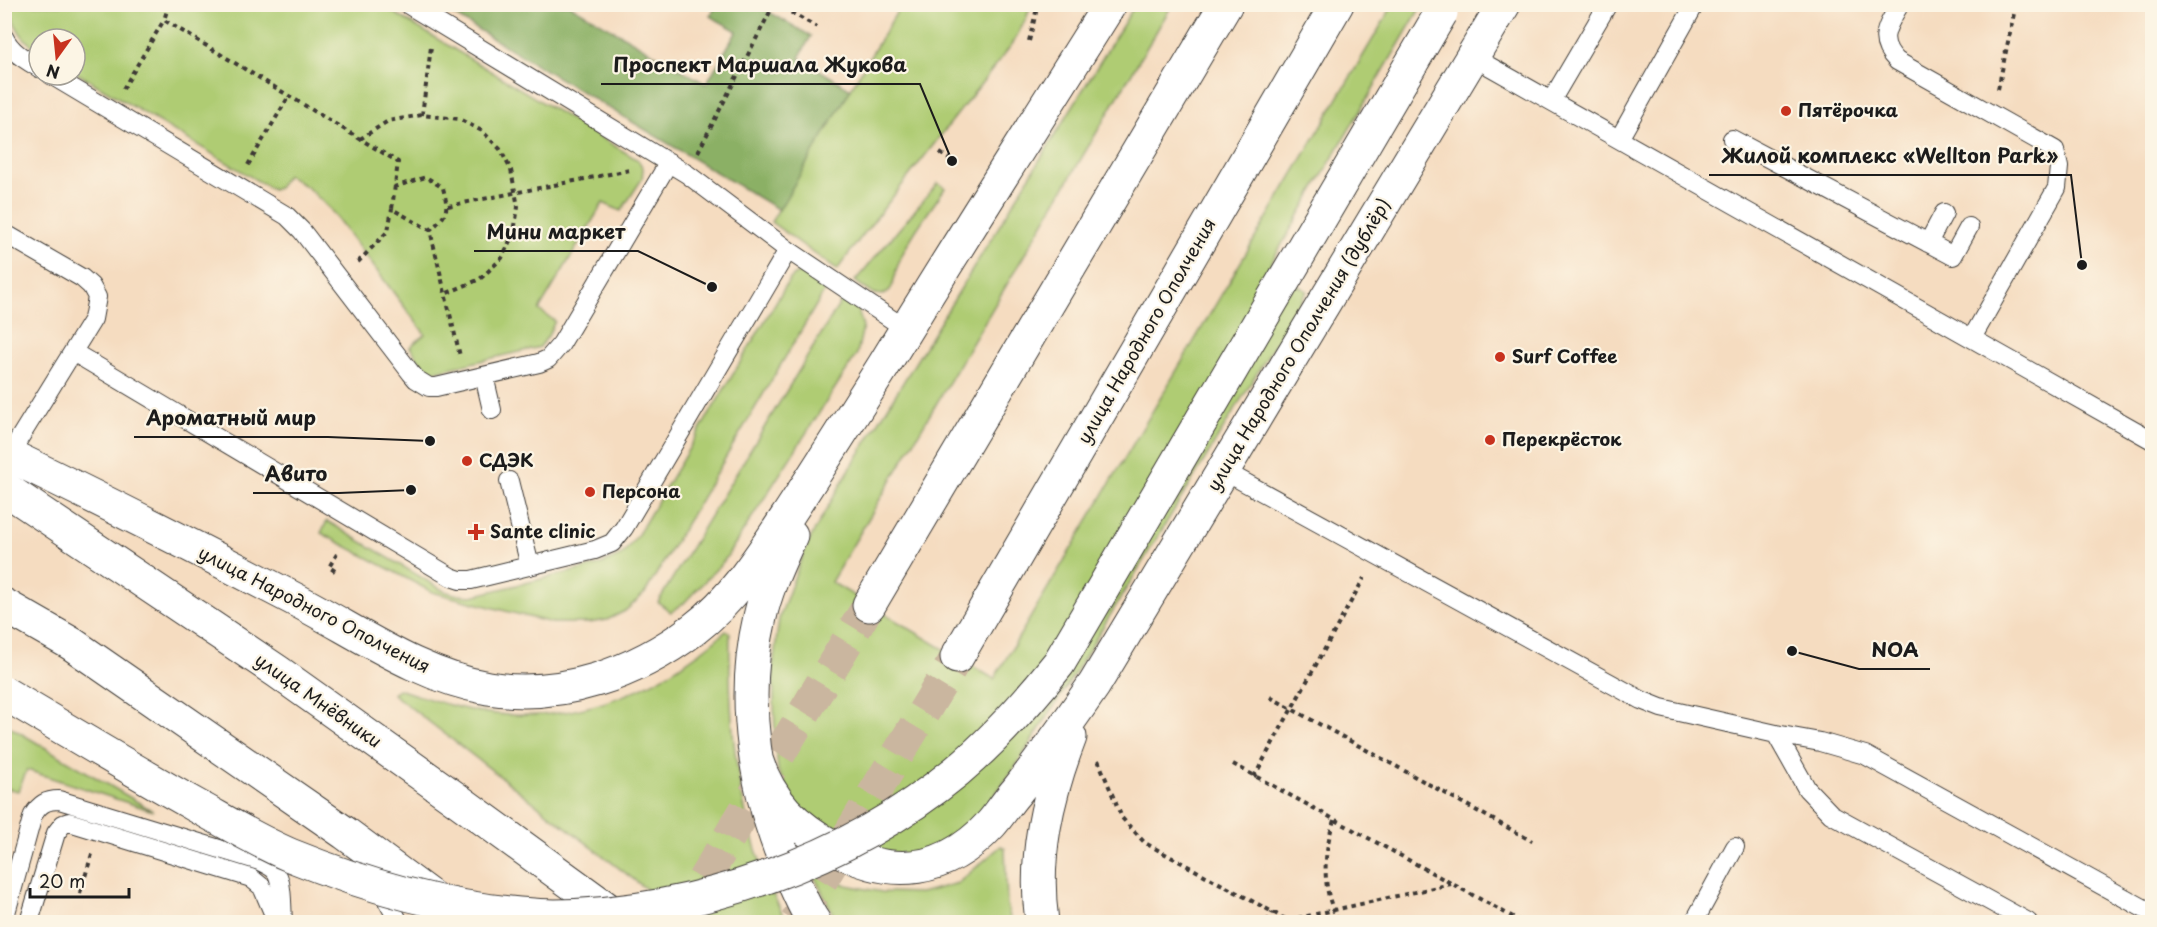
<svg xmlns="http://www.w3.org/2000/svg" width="2157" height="927" viewBox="0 0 2157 927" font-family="'Playpen Sans',sans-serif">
<rect width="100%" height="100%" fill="#fcf5e5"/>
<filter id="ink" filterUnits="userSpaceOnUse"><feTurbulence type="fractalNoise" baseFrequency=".0167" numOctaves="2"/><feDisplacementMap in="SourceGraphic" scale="12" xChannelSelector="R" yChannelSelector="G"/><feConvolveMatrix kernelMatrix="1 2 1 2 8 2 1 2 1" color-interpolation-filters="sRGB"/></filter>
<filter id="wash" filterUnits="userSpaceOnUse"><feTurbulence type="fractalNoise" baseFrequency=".008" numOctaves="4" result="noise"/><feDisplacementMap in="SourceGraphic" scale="24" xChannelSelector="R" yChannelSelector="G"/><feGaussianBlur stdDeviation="1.35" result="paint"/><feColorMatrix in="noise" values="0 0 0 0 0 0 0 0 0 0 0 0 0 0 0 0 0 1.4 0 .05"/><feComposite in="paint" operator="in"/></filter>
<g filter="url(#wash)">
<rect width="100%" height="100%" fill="#f5dcc0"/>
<!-- green -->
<path fill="#afcc73" stroke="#667448" stroke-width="1.5" d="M7 5H381L638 160 643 168 642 179 621 211 603 203 539 310 555 321 548 336 540 347 433 372 422 364 410 347 425 334 330 209 307 187 287 175 278 188 273 190 75 72V39H39V51C20 39 15 25 7 5Z
M901 5H1031L1026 19 1013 43 859 240 837 270 771 222Z
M1135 5H1172L831 582 994 679 1393 5H1422L1268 268 1307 291 1075 673 1012 772 980 814 956 838 932 848 904 855 878 851 800 812 778 771 775 736 773 666 779 619 800 562 813 533 848 472Z
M938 183 945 188C930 211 907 239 898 265 894 274 895 290 885 294 875 298 863 287 855 281Z
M797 273 808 274 827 287 645 593 625 611 607 620 589 623H552L432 592 321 533 327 521 444 591 458 595 472 596 599 565 622 555 637 536 789 280Z
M843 298 858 309 863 327 857 354 724 561 684 603 671 612 658 602Z
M726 631 730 633C728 734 738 832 787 922H689L393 694 398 689C427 698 457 709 487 713 578 725 659 690 726 631Z
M5 724 153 811 27 770 18 791 5 788Z
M1001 846 1005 848 1007 904 1011 922H837L812 872 846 885 882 892 921 893 958 883Z"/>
<!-- forest -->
<path fill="#8bb065" stroke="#546640" stroke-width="1.5" d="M437 5H570L706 84 737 31 710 16 717 5H757L811 36 799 58 851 89 779 210Z"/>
</g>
<g filter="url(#ink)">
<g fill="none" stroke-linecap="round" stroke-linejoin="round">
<!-- secondary-tunnel -->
<path stroke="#cab69f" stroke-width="33" stroke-dasharray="33 16" stroke-linecap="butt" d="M678 922 869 605
M796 922 957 657"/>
<!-- lane casing -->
<g stroke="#3d3935" stroke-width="20">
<path id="lane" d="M407 4 687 174 788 250 906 329
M1900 4C1887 27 1876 40 1897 61L2055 150 2059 167 2057 188 1972 338
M4 37C11 52 26 60 39 68
M1473 57 2152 440
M51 75 287 216 302 231 411 373 416 379 429 387H436L539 363 548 359 561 344 669 162
M1551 101 1608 4
M1619 139 1695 4
M1732 139 1953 256 1969 227
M4 233 82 278 91 286 97 297 93 319 9 455
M1928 243 1944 213
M73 352 451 577 460 580H471L595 550 612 543 624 528 788 250
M484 376 492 410
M1224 471 1641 700 1661 708 1776 734
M509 481 530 566
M380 888 399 922
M4 920 33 815C40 804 46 800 59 800L259 861C265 864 272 866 276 872 283 882 282 910 283 922
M29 922 56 833 63 824 69 822 251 878 262 887 277 922
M1694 922 1735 847
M2028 922 1831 814 1807 789 1776 734 1820 742 1865 755 2152 913"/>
</g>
<!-- secondary casing -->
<g stroke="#3d3935" stroke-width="35">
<path id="secondary" d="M4 453C102 500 200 550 296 600 358 632 418 676 488 688 562 700 636 673 694 629 734 599 763 553 790 512 822 463 853 414 884 365 958 244 1034 125 1110 4
M791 535C779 562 766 589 760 617 740 702 755 793 790 873 797 890 804 907 814 922
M869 605 1226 4
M957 657 1337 4
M756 759C770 802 795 826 835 848 892 880 946 873 991 824 1000 814 1007 802 1016 792 1044 757 1069 721 1094 685L1504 4
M1042 922C1033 858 1047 797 1070 737"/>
</g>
<!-- primary casing -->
<g stroke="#3d3935" stroke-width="35">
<path id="primary" d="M4 488 278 672 459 801 625 922
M4 605 72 644 345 833 438 902"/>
</g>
<!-- path -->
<path stroke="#3d3935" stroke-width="4" stroke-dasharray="4.5 4.5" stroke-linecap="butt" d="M169 4 164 20 398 162 392 209 430 230 460 356
M783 8 817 27
M703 11 706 4
M1029 41 1038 4
M123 89 164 20
M1998 89 2016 4
M422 115 431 47
M360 139 388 121 422 115 459 119 482 131 500 149 511 170 518 207 514 232 502 258 480 279 445 294
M698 152 772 8
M940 153 952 161
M248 165 289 96
M394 187 426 177 443 188C449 210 448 215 430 230
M448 206 630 170
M358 262 388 231 392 209
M337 554 329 567 338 573
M1270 697 1532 841
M1098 760 1122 818 1145 843 1291 922
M1233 764 1522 922
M1254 777 1364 578
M1334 820C1323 855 1321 889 1339 922
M80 893 92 854
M1289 920 1451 884
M70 922 71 920
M1267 922 1272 912"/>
<!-- lane -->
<use href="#lane" stroke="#fff" stroke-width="18"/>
<!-- secondary -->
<use href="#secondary" stroke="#fff" stroke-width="33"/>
<!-- primary -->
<use href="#primary" stroke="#fff" stroke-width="33"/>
<!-- secondary-bridge casing -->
<g stroke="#3d3935" stroke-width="35" stroke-linecap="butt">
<path id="secondary-bridge" d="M4 693C68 731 131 769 195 805 226 822 257 841 290 855 364 885 439 907 519 914 531 915 543 916 555 916 696 914 848 861 957 771 995 739 1028 702 1059 663L1441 13"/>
</g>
<!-- secondary-bridge -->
<use href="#secondary-bridge" stroke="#fff" stroke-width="33"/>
</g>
</g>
<!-- markers -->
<g fill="#c8321e" stroke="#fcf5e5" stroke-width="2">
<circle cx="1786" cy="111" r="6"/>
<circle cx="1500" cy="357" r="6"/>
<circle cx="1490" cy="440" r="6"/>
<circle cx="467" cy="461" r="6"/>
<circle cx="590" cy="492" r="6"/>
<path d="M473 523h6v6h6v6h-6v6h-6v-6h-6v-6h6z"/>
</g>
<g text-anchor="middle" stroke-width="4.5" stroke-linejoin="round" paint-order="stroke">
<!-- poi labels -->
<g font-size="18" font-weight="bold" fill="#1c1c1c" stroke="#fcf5e5" text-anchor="start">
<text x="1798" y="117">Пятёрочка</text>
<text x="1512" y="363">Surf Coffee</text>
<text x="1502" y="446">Перекрёсток</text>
<text x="479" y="467">СДЭК</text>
<text x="602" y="498">Персона</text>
<text x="490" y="538">Sante clinic</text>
</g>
<!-- street labels -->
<g font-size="18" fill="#1c1c1c" stroke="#fcf5e5">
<text transform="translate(1147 331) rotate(-60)" y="6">улица Народного Ополчения</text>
<text transform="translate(1299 345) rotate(-59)" y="6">улица Народного Ополчения (дублёр)</text>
<text transform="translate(314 610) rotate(27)" y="6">улица Народного Ополчения</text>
<text transform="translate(318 701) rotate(35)" y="6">улица Мнёвники</text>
</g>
</g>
<!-- callouts -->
<path fill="none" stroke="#1c1c1c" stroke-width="2" d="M952 161L920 84H601M2082 265L2071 175H1709M712 287L638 251H474M430 441L328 437H134M411 490L339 493H253M1792 651L1859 669H1930"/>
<g fill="#1c1c1c" stroke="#fcf5e5" stroke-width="2">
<circle cx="952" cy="161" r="6"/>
<circle cx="2082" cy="265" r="6"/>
<circle cx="712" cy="287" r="6"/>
<circle cx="430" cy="441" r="6"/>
<circle cx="411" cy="490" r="6"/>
<circle cx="1792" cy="651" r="6"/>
</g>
<g font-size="20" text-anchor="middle" font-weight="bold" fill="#1c1c1c" stroke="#fcf5e5" stroke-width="4.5" stroke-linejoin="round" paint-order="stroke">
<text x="760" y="72">Проспект Маршала Жукова</text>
<text x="1890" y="163">Жилой комплекс «Wellton Park»</text>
<text x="556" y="239">Мини маркет</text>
<text x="231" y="425">Ароматный мир</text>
<text x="296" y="481">Авито</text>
<text x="1895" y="657">NOA</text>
</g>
<!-- margin -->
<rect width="2157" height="927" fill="none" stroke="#fcf5e5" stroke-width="24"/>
<!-- north arrow -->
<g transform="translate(57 57) rotate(195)"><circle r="28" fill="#fcf5e5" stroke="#a29e95" stroke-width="1.5"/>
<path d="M0-4.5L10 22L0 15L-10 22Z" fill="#c8321e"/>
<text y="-9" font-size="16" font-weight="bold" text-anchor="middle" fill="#1c1c1c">N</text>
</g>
<!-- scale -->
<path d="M30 888v9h99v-9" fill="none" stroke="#1c1c1c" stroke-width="3"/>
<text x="39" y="888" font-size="18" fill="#1c1c1c" stroke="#fcf5e5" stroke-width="4.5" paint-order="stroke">20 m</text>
</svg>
